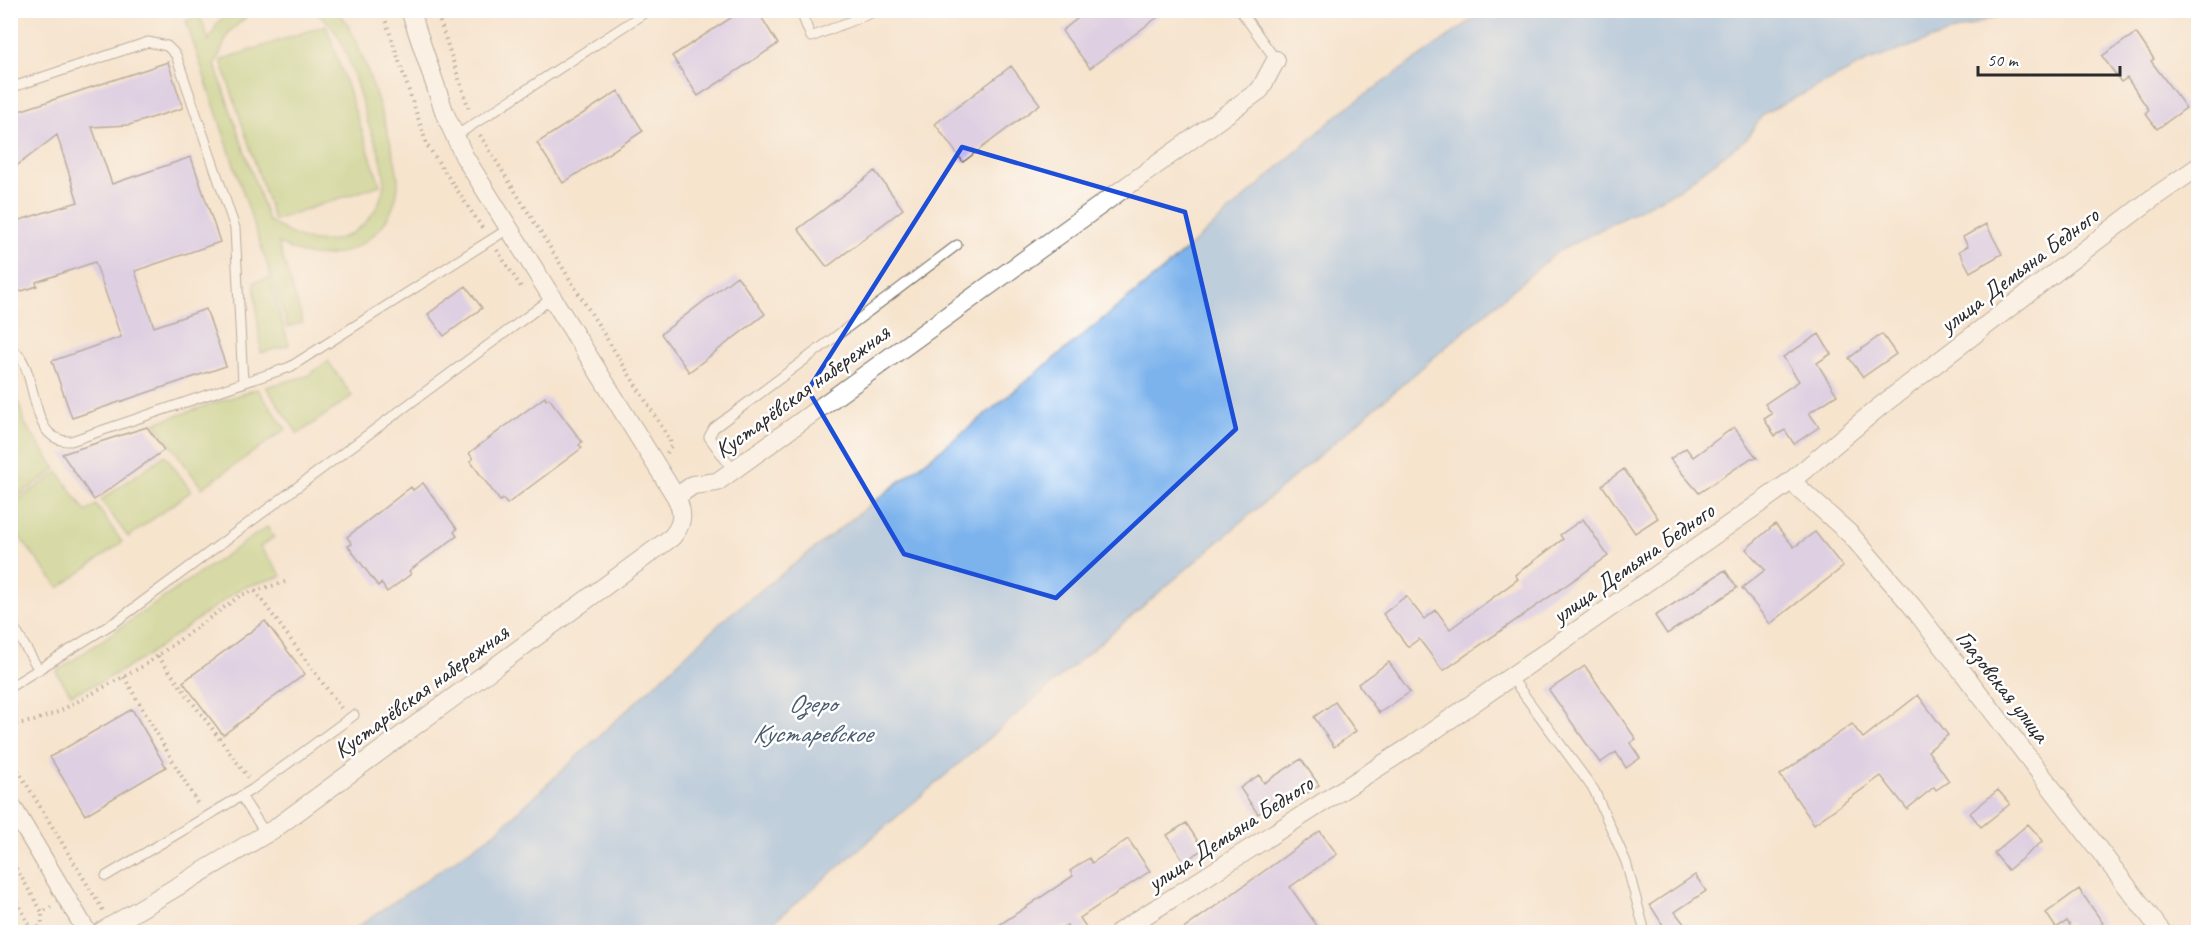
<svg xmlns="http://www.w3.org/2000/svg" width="2209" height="943" viewBox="0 0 2209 943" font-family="Caveat,sans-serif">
<rect width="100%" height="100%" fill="#fff"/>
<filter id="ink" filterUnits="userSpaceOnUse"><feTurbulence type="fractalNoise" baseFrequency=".0167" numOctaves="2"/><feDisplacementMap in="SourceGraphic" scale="12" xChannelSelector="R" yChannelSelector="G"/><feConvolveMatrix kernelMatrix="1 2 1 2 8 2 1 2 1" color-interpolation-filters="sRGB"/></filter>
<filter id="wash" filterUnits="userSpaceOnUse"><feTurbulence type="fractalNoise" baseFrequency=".008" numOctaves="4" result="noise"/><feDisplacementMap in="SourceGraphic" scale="24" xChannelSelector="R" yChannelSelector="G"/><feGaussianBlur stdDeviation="1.35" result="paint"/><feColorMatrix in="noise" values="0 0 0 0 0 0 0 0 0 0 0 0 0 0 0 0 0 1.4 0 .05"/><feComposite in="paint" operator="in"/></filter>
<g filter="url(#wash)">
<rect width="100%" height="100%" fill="#f6e4cd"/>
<!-- green -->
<path fill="#b1cf76" stroke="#6e7d50" stroke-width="1.5" d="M228 11H253L229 32 215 65 268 220C281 228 293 237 308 240 348 249 386 215 384 175 383 158 374 139 368 123 359 94 352 62 338 36 332 25 323 16 312 11H336C342 16 347 22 350 29 363 52 400 161 398 185 395 228 354 260 312 255 300 254 289 248 278 243L303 322 288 327 186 21 200 16 209 41 217 24Z
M326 25 380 185 274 220 221 60Z
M269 278 289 345 261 353 254 282Z
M328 361 352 396 298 434 266 387 307 376Z
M11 378 25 424 56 469 11 501Z
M257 389 286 429 202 488 155 423Z
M165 455 191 491 128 537 101 500Z
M58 472 86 512 96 505 122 542 59 588 11 526V505Z
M267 527 274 537 260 547 282 576 241 588 142 659 103 681 71 694 56 672Z"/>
<!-- water -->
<path fill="#7db3ec" stroke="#546f8c" stroke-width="1.5" d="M1486 10 2012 11 1866 62 1763 114 1747 138 1679 189 1557 252 762 932H350L496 832 728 616 976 422 1163 270 1341 112Z"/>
<g id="blocks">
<!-- building -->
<path fill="#c0b6fb" d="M743 10H757L778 44 698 96 672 56Z
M1088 10H1167L1090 68 1062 31Z
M2136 33 2154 59 2151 61 2186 108 2157 129 2145 113 2149 110 2127 78 2121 82 2102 56Z
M168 62 183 108 129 125 92 127 112 184 191 157 220 242 135 271 154 327 206 309 226 366 72 418 52 361 121 337 95 262 36 282 37 286 10 295V223L78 202 57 135 10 171V114Z
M1011 66 1040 104 963 162 935 124Z
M618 91 643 131 563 183 537 143Z
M875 171 903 209 827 267 798 229Z
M1986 224 2002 254 1970 272 1959 251 1968 246 1963 237Z
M737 276 765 314 689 372 661 334Z
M466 286 482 308 444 336 428 314Z
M1819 334 1831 354 1817 363 1837 395 1809 413 1819 427 1794 444 1785 430 1775 436 1764 419 1772 414 1765 404 1799 381 1783 357Z
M1882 334 1896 354 1863 377 1849 358Z
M545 397 546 400 549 398 582 442 579 445 582 448 507 504 503 499 500 501 470 461 473 459 469 453Z
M147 427 164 450 94 500 62 454Z
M1734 427 1757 458H1751L1699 493 1670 459 1686 448 1693 457Z
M1624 469 1658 518 1635 533 1602 485Z
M423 483 457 529 454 532 457 536 409 571 411 574 387 592 381 583 378 586 348 546 352 544 347 537 411 487 413 490Z
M1583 519 1608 556 1443 671 1419 639 1408 647 1383 614 1406 596 1424 619 1436 610 1450 629 1518 579 1515 575 1563 539 1560 535Z
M1775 524 1794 547 1815 532 1843 567 1770 624 1742 588 1765 570 1746 549Z
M1725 570 1737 588 1667 634 1655 616Z
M265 621 305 674 223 735 183 682Z
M1389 662 1410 692 1379 713 1358 684Z
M1585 666 1636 739 1630 743 1640 758 1626 768 1616 752 1600 763 1549 690Z
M1918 695 1948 735 1928 751 1949 781 1936 790 1934 787 1907 809 1881 776 1814 824 1780 775 1852 724 1863 738Z
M1335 702 1356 731 1334 747 1314 717Z
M132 709 166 767 85 815 50 757Z
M1301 759 1319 785 1300 798 1295 790 1258 814 1240 788 1259 775 1264 783Z
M1998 790 2010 804 1981 827 1970 813Z
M1186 823 1203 849 1184 862 1167 835Z
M2028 824 2043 841 2008 870 1994 853Z
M1320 831 1337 854 1290 887 1322 933H1178Z
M1128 839 1150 871 1080 918 1086 927 1077 933H1072L1067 925 1055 933H987L1073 876 1070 871 1089 858 1092 863Z
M1695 875 1706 891 1675 912 1691 933H1668L1650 905Z
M2079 889 2103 923 2089 933H2075L2067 921 2056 928 2046 913Z"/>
</g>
</g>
<g filter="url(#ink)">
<use href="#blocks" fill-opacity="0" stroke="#726c64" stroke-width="1.5"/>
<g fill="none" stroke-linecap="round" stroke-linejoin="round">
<!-- service casing -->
<g stroke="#726c64" stroke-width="11">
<path id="service" d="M800 10 811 37 871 13
M1240 10 1276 60
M10 88 148 42 167 46 176 55 235 228 243 383
M454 137 649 10
M10 348C42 364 24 443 71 441L290 367 508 229
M733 470 709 437 714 428 957 245
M10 621 39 670
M1511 677 1594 790 1626 862 1645 932
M10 687 118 620 552 298
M241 796 266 834
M106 876 253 789 354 715"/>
</g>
<!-- minor casing -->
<g stroke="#726c64" stroke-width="20">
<path id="minor" d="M410 10 445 114 464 156 676 497
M1791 481 1851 535 1912 606 2162 932
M10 803 87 932
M101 932 274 829 672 537C683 524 684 513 676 497L693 485 717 482 1260 90 1276 60
M1119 932 1413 745 1760 503 1791 481 1878 408 2150 200 2198 167"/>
</g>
<!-- path -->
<path stroke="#726c64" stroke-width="4" stroke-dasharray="1.5 4.5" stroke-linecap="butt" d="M382 10 427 145 483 229
M436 10 470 112
M10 16 28 10
M480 135 670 440 671 446 667 453
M497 250 521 287
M255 591 341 708
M158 656 248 777
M124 677 199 806
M10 725 34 721 58 712 145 665 241 595 285 582
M10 754 13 762 104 912
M10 858 42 912 51 907
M10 892 17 900 32 932
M35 932 42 923V912"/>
<!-- service -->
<use href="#service" stroke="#fff" stroke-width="9"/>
<!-- minor -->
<use href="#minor" stroke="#fff" stroke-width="18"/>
</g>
</g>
<!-- marked area -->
<path d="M0 0H2209V943H0ZM962 147 1185 212 1236 429 1056 598 904 554 808 390Z" fill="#f6e4cd" fill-opacity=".55" fill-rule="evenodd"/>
<path fill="none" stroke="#1d4ed8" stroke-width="4.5" stroke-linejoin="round" d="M962 147 1185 212 1236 429 1056 598 904 554 808 390Z"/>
<g text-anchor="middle" stroke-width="5" stroke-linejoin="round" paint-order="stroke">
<!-- street labels -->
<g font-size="24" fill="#2b2b2b" stroke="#fff">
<text transform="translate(2019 270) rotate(-37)" y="8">улица Демьяна Бедного</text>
<text transform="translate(802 391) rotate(-36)" y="8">Кустарёвская набережная</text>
<text transform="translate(1633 563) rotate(-35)" y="8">улица Демьяна Бедного</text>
<text transform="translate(2003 686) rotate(52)" y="8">Глазовская улица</text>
<text transform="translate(421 691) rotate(-36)" y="8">Кустарёвская набережная</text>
<text transform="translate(1230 833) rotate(-33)" y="8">улица Демьяна Бедного</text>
</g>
<!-- water labels -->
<g font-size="26" font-style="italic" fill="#485b6f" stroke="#fff">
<text x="812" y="712">Озеро<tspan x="812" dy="30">Кустаревское</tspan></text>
</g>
</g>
<!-- margin -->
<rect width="2209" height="943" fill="none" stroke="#fff" stroke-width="36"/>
<!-- scale -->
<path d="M1978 66v9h142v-9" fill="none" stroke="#2b2b2b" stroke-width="3"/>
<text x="1987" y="66" font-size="18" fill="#2b2b2b" stroke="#ffffff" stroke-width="4.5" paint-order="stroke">50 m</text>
</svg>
